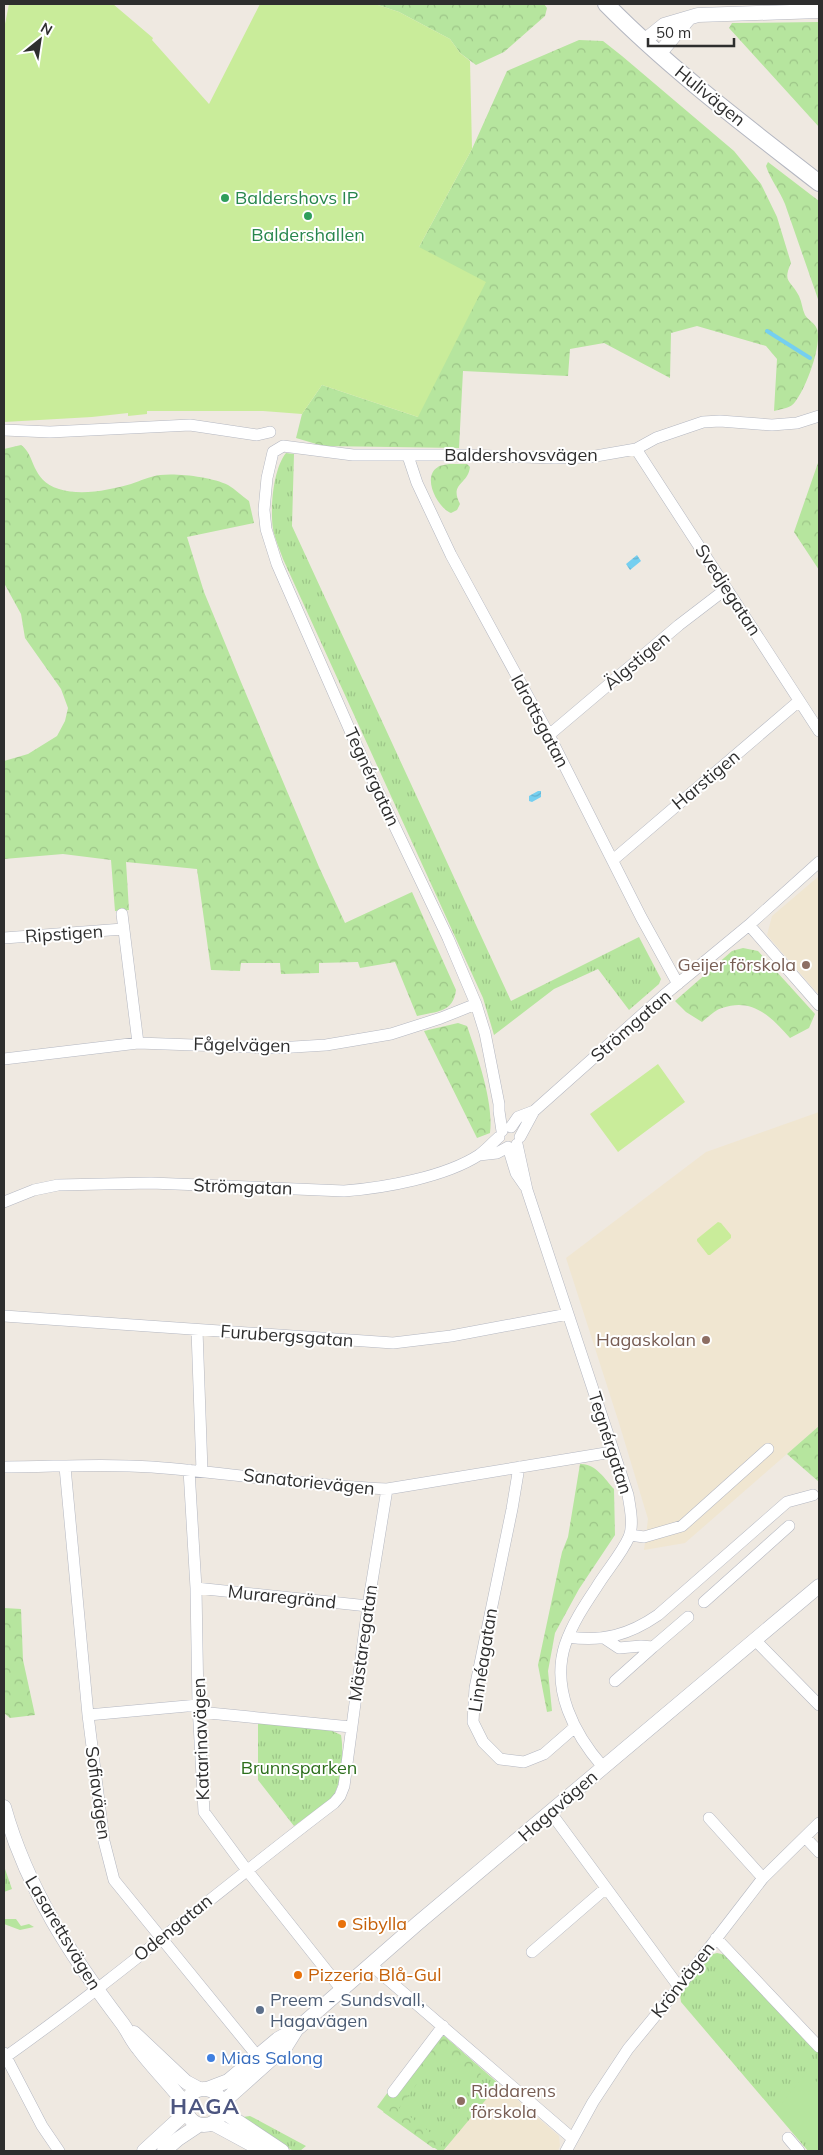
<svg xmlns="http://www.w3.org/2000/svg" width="823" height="2155" viewBox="0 0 823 2155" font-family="Mulish,sans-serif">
<defs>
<pattern id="grass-tufts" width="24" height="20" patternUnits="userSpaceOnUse" patternTransform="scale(1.25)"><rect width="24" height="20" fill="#b6e59e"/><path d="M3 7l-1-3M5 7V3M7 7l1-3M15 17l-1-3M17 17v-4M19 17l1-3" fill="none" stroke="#9dc588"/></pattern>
<pattern id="forest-crowns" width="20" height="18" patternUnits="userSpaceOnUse" patternTransform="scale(1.25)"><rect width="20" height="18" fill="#b6e59e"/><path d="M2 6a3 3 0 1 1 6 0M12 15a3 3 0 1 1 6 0" fill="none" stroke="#9dc588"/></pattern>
<pattern id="water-waves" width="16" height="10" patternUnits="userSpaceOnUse" patternTransform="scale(1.25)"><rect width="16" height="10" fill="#75cff0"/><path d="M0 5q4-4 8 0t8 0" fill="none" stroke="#66b2ce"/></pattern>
</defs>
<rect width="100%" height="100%" fill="#efe9e1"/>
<!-- education -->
<path fill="#f0e6d1" d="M819 876V995L767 935 772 916Z
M819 1112V1426L685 1543 644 1550 648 1519 619 1423 566 1258 706 1152Z
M441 2053 491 2094 499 2084 559 2136 560 2146 558 2151H443L448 2146Z"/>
<!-- grass -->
<path fill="url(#grass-tufts)" d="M286 453 294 454 292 526 511 1001 639 937 661 979 659 984 629 1010 598 969 554 989 494 1035 483 998 283 559C280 550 275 539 273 529 270 509 273 469 286 453Z
M258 1721 330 1730 341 1735C344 1752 342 1786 331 1799L294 1826 258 1780Z
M4 1866 12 1889 4 1892Z
M4 1919H16L21 1926 29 1924 34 1927 20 1930 4 1924Z
M717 1953 726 1955 819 2052V2151H808L681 2002 680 1995 710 1955Z
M444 2036 499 2084 443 2151H439L377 2107 388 2092Z
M250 2116 254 2118 306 2146 300 2151 292 2150 248 2126 243 2117Z"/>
<!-- forest -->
<path fill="url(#forest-crowns)" d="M375 4H544L547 8 545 16 504 52 476 65 460 53 450 39 399 12Z
M819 22V127L729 28 732 23Z
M579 40 603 41 622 56 734 151 761 184 777 217 791 263C782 283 791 280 799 296 802 302 802 309 805 315 808 320 815 323 817 329 822 346 806 388 795 402 791 408 782 409 774 411L777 359 766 346 697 326 671 333 670 378 604 343 570 349 568 376 463 371 459 448 323 446 296 438 302 414 322 385 418 417 419 247 472 149 507 71Z
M768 162 819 201V302L785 204C780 191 770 179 766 166Z
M21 445C36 455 30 480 59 489 81 496 110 490 131 484 140 481 151 476 160 475 178 473 212 477 228 485 235 489 242 496 249 501L254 523 187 537 204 592 241 682 319 867 345 923 412 892 456 990C453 1013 437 1011 417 1016L395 962 360 968 358 962 319 963V973L281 974 280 963H241L240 971 211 970 197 869 126 862 129 910 115 911 111 860 63 854 4 859V761L28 754 57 736 65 721 68 708 61 689 25 638 21 614 4 583V449Z
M819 460V570L794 532Z
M449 464H467L470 467C468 485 449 483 460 504L457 510 451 513C438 508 421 477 438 467 440 465 446 465 449 464Z
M743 948 758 951 815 1014 809 1028 790 1038C771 1017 753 997 722 1008 715 1010 708 1017 702 1022L686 1012 675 1001 732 951Z
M458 1023 467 1026C477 1055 494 1102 490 1133L477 1138 424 1031Z
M819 1426V1482L787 1454Z
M580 1464C595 1463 605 1479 614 1489L615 1535 579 1589 555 1633 548 1671 552 1711 547 1712 538 1665 562 1552 568 1537Z
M4 1608 21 1609 23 1660 35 1715 10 1718 4 1713Z
M444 2036 480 2068 481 2079 473 2080 440 2053 399 2108 441 2141 442 2144 439 2148H433L383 2112 439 2038Z"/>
<!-- garden -->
<path fill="#b6e59e" d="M807 2072 819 2084V2145L779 2107Z"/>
<!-- pitch -->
<path fill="#c9ec9a" d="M9 4H113L153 38 152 40 209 104 260 4H375L399 12 450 39 460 53 470 61 472 149 419 247 486 282 418 417 322 385 302 414 263 411H147V414L128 416V413L92 417 4 422V29Z
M658 1064 685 1102 618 1152 590 1114Z
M718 1222 721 1223 731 1235V1238L710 1255H708L697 1241V1239Z"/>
<!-- water -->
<path fill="url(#water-waves)" d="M637 555 641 561 630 570 626 564Z
M538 791H541V797L532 802 529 801V796Z"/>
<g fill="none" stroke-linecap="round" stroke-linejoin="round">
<!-- stream -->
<path stroke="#75cff0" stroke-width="4" d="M767 331 810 358"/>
<!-- minor casing -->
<g stroke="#b4b7c1" stroke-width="12">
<path id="minor" d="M4 430 50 432 190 425 257 435 270 432
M636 449 819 731
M408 456 417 483 451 555 549 735 641 917 678 984
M549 735 679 625 726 589
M613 860 799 701
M122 914 138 1043
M749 925 819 1005
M4 938 123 929
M4 1059 138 1043 277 1048 326 1045 391 1034 441 1018 476 1004
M511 1127 518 1117 534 1111 663 996 749 925 819 862
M502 1131 499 1111V1104L485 1033 476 1004 448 938 363 760 277 564 266 529 264 510 267 478 273 452 283 446 353 455H457L555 458 590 457 636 449 656 438 703 422 720 421 772 425 797 423 819 416
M520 1137 534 1111
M517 1144 527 1190 628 1495C630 1507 634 1525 629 1537 621 1555 606 1571 596 1588 584 1606 572 1624 565 1645 551 1689 574 1734 603 1767
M479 1155 497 1153 508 1147 516 1173 525 1186
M4 1202 34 1190 58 1185 151 1183 344 1191C384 1188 445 1177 479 1155 486 1150 492 1143 499 1137
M4 1316 393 1343 451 1336 568 1314
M197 1330 202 1471
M4 1467C53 1467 103 1463 152 1467 231 1473 309 1486 387 1489L612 1452
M65 1467 88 1715 104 1841 114 1880 263 2063
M519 1467 512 1509 475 1688 473 1722 483 1742 500 1759 524 1762 544 1754 575 1727
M189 1470 196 1588 198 1705 204 1812 246 1869 342 1990
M630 1535 644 1537 682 1526 768 1449
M196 1588 368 1606
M704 1602 789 1526
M568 1637C603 1642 629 1635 658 1615L787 1502 813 1495
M604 1638 619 1648 641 1646 653 1647 688 1617
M755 1640 819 1705
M615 1681 653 1647
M199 1712 351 1727
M88 1715 198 1705
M551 1813 679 1987
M709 1818 763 1878
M805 1837 819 1852
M716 1938 819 2047
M532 1952 606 1888
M370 1964 572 2138
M4 2053 42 2126 59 2151
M4 2058C117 1978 223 1887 334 1803L340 1796 344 1786 368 1606 387 1489
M393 2092 443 2026
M788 2138 799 2151
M566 2151 593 2102 628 2049 679 1987 763 1878 819 1823"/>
</g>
<!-- tertiary casing -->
<g stroke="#b4b7c1" stroke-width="15">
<path id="tertiary" d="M644 41 664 25 698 15 819 11
M659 54 689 18
M4 1807C27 1889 71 1956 122 2023 128 2031 132 2041 139 2049 153 2068 171 2085 185 2104
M134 2033 186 2082 199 2089
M186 2107a18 18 0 1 1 36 0a18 18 0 1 1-36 0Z
M207 2089 228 2081 278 2039 298 2028 418 1923 819 1586
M222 2106 229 2097 286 2046 296 2030
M222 2111 282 2151
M212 2123 264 2151
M144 2151 180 2118 185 2107
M164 2151 178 2139 199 2125"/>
</g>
<!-- secondary casing -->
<g stroke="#b4b7c1" stroke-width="18">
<path id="secondary" d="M606 4C671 70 746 126 819 183"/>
</g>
<!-- minor -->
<use href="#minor" stroke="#fff" stroke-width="11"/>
<!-- tertiary -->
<use href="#tertiary" stroke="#fff" stroke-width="14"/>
<!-- secondary -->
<use href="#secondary" stroke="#fff" stroke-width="16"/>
</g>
<!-- markers -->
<g fill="#2e9e5b" stroke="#fff" stroke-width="2">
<circle cx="225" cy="198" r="5"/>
<circle cx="308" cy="216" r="5"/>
</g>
<g fill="#8d6e63" stroke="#fff" stroke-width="2">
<circle cx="806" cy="965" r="5"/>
<circle cx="706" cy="1340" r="5"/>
<circle cx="461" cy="2101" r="5"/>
</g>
<g fill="#e8710a" stroke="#fff" stroke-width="2">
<circle cx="342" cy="1924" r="5"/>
<circle cx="298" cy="1975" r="5"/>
</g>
<circle fill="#5c6f8a" stroke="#fff" stroke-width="2" cx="260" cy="2010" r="5"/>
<circle fill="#3f7fe0" stroke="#fff" stroke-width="2" cx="211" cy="2058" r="5"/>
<g text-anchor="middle" stroke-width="4" stroke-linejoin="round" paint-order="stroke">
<!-- street labels -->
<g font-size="18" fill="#2e2e2e" stroke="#fff">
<text transform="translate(710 96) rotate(39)" y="6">Hulivägen</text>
<text x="521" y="461">Baldershovsvägen</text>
<text transform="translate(728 590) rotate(57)" y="6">Svedjegatan</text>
<text transform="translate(637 661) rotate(-40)" y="6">Älgstigen</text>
<text transform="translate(540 721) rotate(62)" y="6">Idrottsgatan</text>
<text transform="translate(372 777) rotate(65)" y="6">Tegnérgatan</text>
<text transform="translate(706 780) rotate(-40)" y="6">Harstigen</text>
<text transform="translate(64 934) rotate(-4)" y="6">Ripstigen</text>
<text transform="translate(631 1026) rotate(-41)" y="6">Strömgatan</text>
<text transform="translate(242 1045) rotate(1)" y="6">Fågelvägen</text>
<text transform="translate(243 1187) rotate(2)" y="6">Strömgatan</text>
<text transform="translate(287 1336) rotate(4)" y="6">Furubergsgatan</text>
<text transform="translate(610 1443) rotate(72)" y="6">Tegnérgatan</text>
<text transform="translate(309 1482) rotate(6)" y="6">Sanatorievägen</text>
<text transform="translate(282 1597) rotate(6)" y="6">Muraregränd</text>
<text transform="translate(363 1643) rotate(-82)" y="6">Mästaregatan</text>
<text transform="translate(483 1660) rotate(-81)" y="6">Linnéagatan</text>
<text transform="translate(201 1739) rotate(-92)" y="6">Katarinavägen</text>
<text transform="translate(98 1793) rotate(82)" y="6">Sofiavägen</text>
<text transform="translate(558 1806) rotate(-41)" y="6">Hagavägen</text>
<text transform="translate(173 1928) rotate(-39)" y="6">Odengatan</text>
<text transform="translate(63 1933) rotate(59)" y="6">Lasarettsvägen</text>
<text transform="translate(683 1980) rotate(-52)" y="6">Krönvägen</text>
</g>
<!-- leisure labels -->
<g font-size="18" fill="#27864d" stroke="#fff" text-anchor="start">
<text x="235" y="204">Baldershovs IP</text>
<text x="308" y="241" text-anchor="middle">Baldershallen</text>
</g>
<!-- education labels -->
<g font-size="18" fill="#785e54" stroke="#fff" text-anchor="end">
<text x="796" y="971">Geijer förskola</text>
<text x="696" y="1346">Hagaskolan</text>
<text x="471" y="2097" text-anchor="start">Riddarens<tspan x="471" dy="21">förskola</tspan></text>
</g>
<!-- park labels -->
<g font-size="18" fill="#2c6e1b" stroke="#fff">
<text x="299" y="1774">Brunnsparken</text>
</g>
<!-- food labels -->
<g font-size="18" fill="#c56008" stroke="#fff" text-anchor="start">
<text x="352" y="1930">Sibylla</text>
<text x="308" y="1981">Pizzeria Blå-Gul</text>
</g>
<!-- service labels -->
<g font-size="18" fill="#4e5e75" stroke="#fff" text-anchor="start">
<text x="270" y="2006">Preem - Sundsvall,<tspan x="270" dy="21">Hagavägen</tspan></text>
</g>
<!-- shop labels -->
<g font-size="18" fill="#366cbe" stroke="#fff" text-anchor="start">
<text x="221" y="2064">Mias Salong</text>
</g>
<!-- district labels -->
<g font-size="22" font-weight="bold" letter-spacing="1" fill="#4d5680" stroke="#fff">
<text x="205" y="2114">HAGA</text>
</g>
</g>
<!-- border -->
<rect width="823" height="2155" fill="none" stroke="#2e2e2e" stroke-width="10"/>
<!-- north arrow -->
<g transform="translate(40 40) rotate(30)" stroke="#ffffff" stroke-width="4" paint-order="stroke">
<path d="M0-4L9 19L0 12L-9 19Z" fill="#2e2e2e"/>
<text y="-8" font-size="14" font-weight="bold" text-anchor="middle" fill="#2e2e2e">N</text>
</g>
<!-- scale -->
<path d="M648 38v8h86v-8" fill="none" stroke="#2e2e2e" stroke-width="2.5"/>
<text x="656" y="38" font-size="15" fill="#2e2e2e" stroke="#ffffff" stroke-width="4" paint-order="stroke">50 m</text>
</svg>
